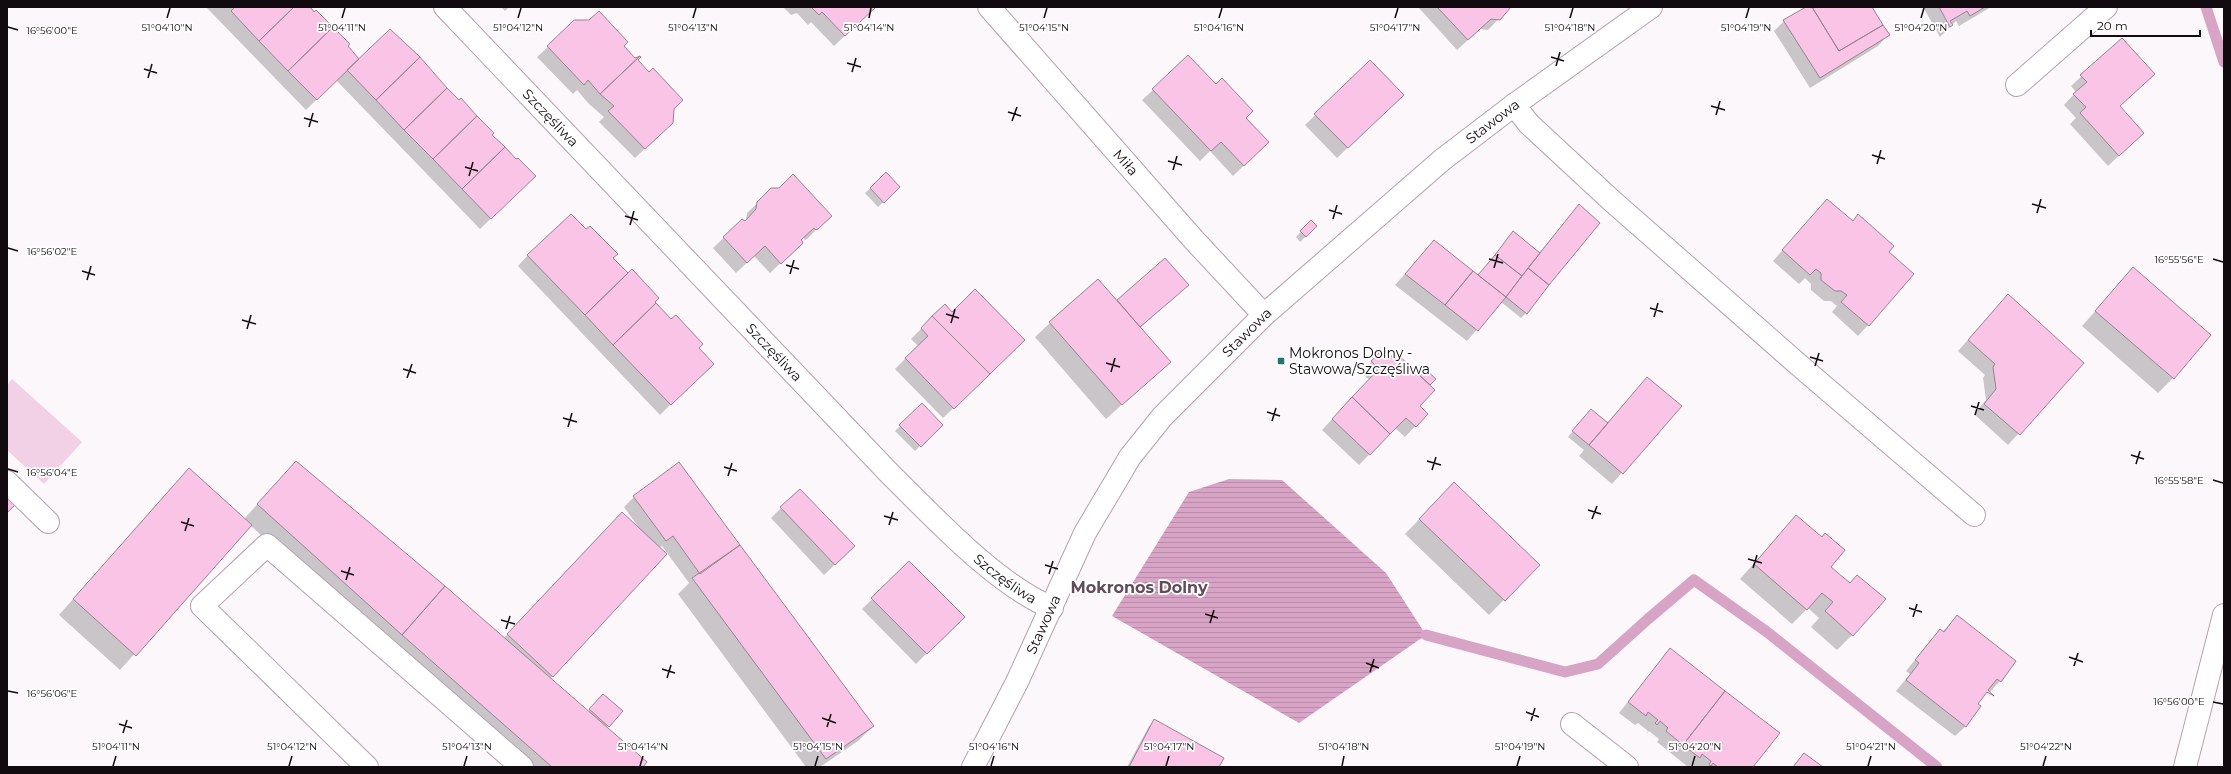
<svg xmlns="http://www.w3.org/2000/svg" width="2231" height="774" viewBox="0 0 2231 774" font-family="Montserrat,sans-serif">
<defs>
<pattern id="water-rules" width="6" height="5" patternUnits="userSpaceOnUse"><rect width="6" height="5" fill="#d8a4c6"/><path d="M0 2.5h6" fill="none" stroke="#b88ca9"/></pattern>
</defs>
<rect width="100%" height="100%" fill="#fcf7fa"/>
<!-- garden -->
<path fill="#f2d0e6" d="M12 379 82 442 44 484 7 450V385Z"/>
<!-- water -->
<path fill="url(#water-rules)" d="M1229 479 1282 480 1386 573 1426 635 1299 723 1112 616 1189 492Z"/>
<!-- shadow -->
<path fill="#0003" d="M206 7H310L348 44 346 46 359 60 459 101 491 135 524 186 480 229 336 80 306 110Z
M501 7H509L505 11Z
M783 7H873L874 8 834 46 811 22 808 25 797 13 791 15Z
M1420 7H1510L1488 30 1480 29 1457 50 1419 8Z
M1806 7H1871L1888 35 1878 46 1810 88 1774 31 1784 21Z
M1923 7H1991L1959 26 1956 21 1940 37Z
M2122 39 2119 106 2132 143 2108 166 2070 124 2076 118 2064 105 2076 92 2071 86Z
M623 46 635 59 640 57 637 60 673 108 661 133 635 158 599 122 604 117 589 104 577 90 573 94 537 57 548 47Z
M1370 62 1392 105 1337 158 1305 125Z
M1153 90 1245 118 1268 142 1233 176 1210 151 1200 161 1142 100Z
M886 174 894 192 878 207 865 193Z
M772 189 830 216 807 239 805 240 803 237 800 240 790 254 770 273 754 256 736 273 713 248 742 220 745 223 746 221 747 213Z
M1579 206 1526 313 1521 318 1501 302 1467 341 1395 285 1434 241 1478 276 1513 233 1539 253Z
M1817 211 1852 222 1887 252 1868 325 1858 336 1832 312 1837 306 1831 301H1824L1811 290V284L1805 278 1799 284 1773 261Z
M1311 221 1316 226 1300 242 1296 237Z
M528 255 612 258 712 363 660 415 518 266Z
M1165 259 1187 285 1140 328 1169 362 1106 419 1035 337 1050 323 1116 301Z
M2134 268 2173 378 2158 393 2082 326Z
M1998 306 2083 363 2008 445 1974 414 1986 400 1983 378 1985 375 1958 351Z
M952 314 1014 350 943 418 895 369 918 346 911 339 933 317Z
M1381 353 1388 360 1416 374 1434 379 1428 385 1418 406 1427 414 1405 437 1395 428 1359 465 1322 430 1369 380 1361 372Z
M1647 378 1681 406 1612 484 1579 456 1584 450 1568 437 1586 416 1607 423Z
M922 405 941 425 915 451 895 431Z
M296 462 504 638 607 528H639L624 507 634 497 873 726 858 741 820 767H806L678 594 689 583 662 546 659 548 665 555 550 679 588 712 598 700 621 711 606 728 641 767H521L387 650 250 525 120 670 59 615 174 485 244 519Z
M1440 498 1538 565 1489 615 1405 534Z
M781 508 854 546 824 575 771 518Z
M1796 516 1822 538 1852 635 1837 650 1811 627 1819 618 1808 608 1792 624 1740 579Z
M909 563 963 617 916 664 862 609Z
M1957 617 2000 681 1990 692 1987 690 1976 704 1966 726 1955 736 1896 691 1910 674 1906 671 1930 641 1940 631 1942 632Z
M1670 649 1752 767H1695L1692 765 1688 767 1657 742 1659 739 1649 731 1646 734 1648 731 1638 723 1635 725 1619 713Z
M1155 721 1217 767H1127L1149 726Z"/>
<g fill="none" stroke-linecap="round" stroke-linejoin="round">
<!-- stream -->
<path stroke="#d8a4c6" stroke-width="11" d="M2206 7 2224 62
M1426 635 1565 672 1598 664 1648 619 1694 580 1767 632 1937 767"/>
</g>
<!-- building -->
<path fill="#fac4e7" stroke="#998391" d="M235 7H294L259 41 231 11Z
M294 7H310L314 12 316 10 333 27 288 71 259 41Z
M811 7H874L875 8 845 36 822 12 819 15Z
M1437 7H1511L1500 20 1491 19 1468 40Z
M1806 7H1812L1839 51 1883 25 1890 35 1820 78 1783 20Z
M1812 7H1872L1883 25 1839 51Z
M1939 7H1985L1970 16 1967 11 1950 21 1953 25 1950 27Z
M599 11 628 42 624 46 635 58 640 56 600 94 588 80 584 85 547 46 574 20H589Z
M333 27 350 44 348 46 359 59 317 100 288 71Z
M390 29 420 57 376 100 347 70Z
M2122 38 2155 74 2120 106 2144 133 2119 156 2080 113 2086 107 2073 94 2087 82 2080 75Z
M1188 55 1216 84 1222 78 1253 111 1246 118 1269 142 1244 166 1221 142 1211 151 1152 89Z
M640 56 641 57 638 60 649 72 653 68 683 100 674 109 673 123 645 149 608 111 614 106 600 94Z
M420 57 447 88 404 130 376 100Z
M1370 60 1404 95 1348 148 1314 114Z
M447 88 459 100 461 98 477 116 433 159 404 130Z
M477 116 494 133 492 135 505 147 462 189 433 159Z
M505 147 516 159 518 158 536 176 491 219 462 189Z
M886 172 900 187 884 203 870 188Z
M793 174 832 216 818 229 816 230 814 228 801 240 803 242 802 244 781 264 765 246 747 263 723 237 742 219 745 221 756 209 757 202 771 188H779Z
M1827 199 1853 221 1858 214 1894 246 1889 252 1914 274 1869 326 1841 302 1847 295 1841 291H1835L1821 280V273L1816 269 1810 275 1782 250Z
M1579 204 1600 223 1549 285 1528 268Z
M571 214 586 229 590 226 618 254 613 258 628 273 585 315 527 255Z
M1311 220 1317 226 1306 237 1300 231Z
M1513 231 1540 253 1522 276 1495 255Z
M1434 240 1473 271 1445 305 1405 274Z
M1495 255 1522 276 1506 297 1478 275Z
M1165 258 1189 285 1140 327 1117 300Z
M2133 267 2211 335 2174 379 2095 311Z
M1528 268 1549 285 1527 314 1506 297Z
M632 269 659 298 655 302 656 303 613 345 585 315Z
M1473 271 1506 297 1478 331 1445 305Z
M1098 279 1171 362 1122 405 1049 322Z
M975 289 1025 340 990 374 932 316 945 304 952 312Z
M2008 294 2084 363 2020 435 1984 404 1996 389 1993 367 1995 364 1968 340Z
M656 303 671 319 676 315 703 344 699 348 714 364 671 405 613 345Z
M932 316 990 374 954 409 905 358 928 336 921 328Z
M1381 351 1389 359 1395 352 1435 390 1420 406 1428 414 1416 427 1406 418 1390 434 1352 397 1379 369 1371 361Z
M1422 366 1436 379 1430 385 1417 373Z
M1647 377 1682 406 1623 474 1589 445Z
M1352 397 1390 434 1370 455 1332 419Z
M922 403 943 425 921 447 899 425Z
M1591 409 1608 423 1589 445 1572 431Z
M296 461 445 586 402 635 257 504Z
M679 462 740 545 700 574 673 536 666 541 633 496Z
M189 468 252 525 136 656 73 599Z
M1454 482 1540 565 1505 601 1419 519Z
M800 489 855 546 835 565 780 507Z
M7 493 17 503 7 513Z
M622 512 667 554 553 677 507 634Z
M1796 515 1822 537 1825 533 1845 550 1831 567 1850 583 1857 575 1886 599 1853 636 1825 611 1833 602 1822 593 1807 610 1754 564Z
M740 545 874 726 826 759 692 578Z
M909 561 965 617 927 654 871 598Z
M445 586 647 762 643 767H552L402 635Z
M1957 615 2016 661 2001 682 1997 679 1988 690 1994 696 1987 692 1978 704 1981 706 1966 727 1906 680 1919 663 1915 660 1940 629 1944 632Z
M1670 648 1725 691 1683 745 1666 731 1668 728 1660 721 1657 725 1655 723 1658 720 1648 712 1646 716 1628 702Z
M1725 691 1780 733 1753 767H1718L1713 763 1711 766 1709 765 1711 761 1702 754 1700 758 1683 745Z
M603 694 623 711 609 727 589 709Z
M1154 719 1224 758 1219 767H1129Z
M1804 753 1823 767H1793Z"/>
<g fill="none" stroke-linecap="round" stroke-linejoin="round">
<!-- minor casing -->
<g stroke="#b7a0af" stroke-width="24">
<g id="minor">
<path id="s1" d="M445 7 891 475C936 519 994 583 1052 608"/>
<path id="s2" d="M989 7 1194 240 1264 315"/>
<path d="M2017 85 2106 7"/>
<path d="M1514 105 1529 124 1611 200 1800 366 1974 515"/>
<path d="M7 482 48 522"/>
<path d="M1572 724 1627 767"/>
<path d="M367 767 202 606 267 545 522 767"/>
<path id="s3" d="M973 767 1017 682 1085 533 1130 457 1162 417 1264 315 1442 160 1514 105 1651 7"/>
<path d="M2185 767 2224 615"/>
</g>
</g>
<!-- minor -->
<use href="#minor" stroke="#fff" stroke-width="22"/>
</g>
<!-- ticks -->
<path fill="none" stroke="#110a0f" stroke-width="1.5" d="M167 18 170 8M342 18 345 8M518 18 521 8M693 18 696 8M869 18 871 8M1044 18 1047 8M1219 18 1222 8M1395 18 1398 8M1570 18 1573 8M1746 18 1749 8M1921 18 1924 8M8 27 18 30M1551 57 1564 61M847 63 861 67M1556 66 1560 52M144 69 157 73M852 72 856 58M148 78 152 64M1711 106 1725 110M1008 112 1021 116M1716 115 1720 101M304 118 318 122M1012 121 1017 107M309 127 313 113M1872 155 1885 159M1168 161 1182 165M1877 164 1881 150M465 167 478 171M1173 170 1177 156M469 176 473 162M2032 204 2046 208M1329 210 1342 214M2037 213 2041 199M625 216 638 220M1333 219 1337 205M630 225 634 211M8 248 18 251M1489 259 1503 263M2213 259 2223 262M786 265 799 269M1494 268 1498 254M82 271 95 275M790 274 794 260M87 280 91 266M1650 308 1663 312M946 314 959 318M1654 317 1658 303M242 320 256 324M951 323 955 309M247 329 251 315M1810 357 1823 361M1106 363 1120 367M1815 366 1819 353M403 369 416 373M1111 372 1115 358M407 378 412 364M1971 406 1984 410M1267 412 1280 416M1975 415 1979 402M563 418 577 422M1272 421 1276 408M568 427 572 413M2131 455 2144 459M1427 461 1441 465M2136 464 2140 451M724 467 737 471M8 469 18 472M1432 470 1436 457M728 476 732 463M2213 480 2223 483M1588 510 1601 514M884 516 898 520M1592 519 1597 506M181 522 194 526M889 525 893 512M185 531 189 518M1748 559 1762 563M1045 565 1058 569M1753 568 1757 555M341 571 354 575M1049 574 1053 561M346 580 350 567M1909 608 1922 612M1205 614 1218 618M1913 617 1917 604M501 620 515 624M1210 623 1214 610M506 629 510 616M2069 657 2083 662M1366 663 1379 668M2074 666 2078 653M662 669 675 673M1370 672 1374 659M667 678 671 665M8 691 18 693M2213 702 2223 704M1526 712 1539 717M822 718 836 723M1531 721 1535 708M119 724 132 728M827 727 831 714M123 733 127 720M113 766 116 756M289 766 292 756M464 766 467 756M640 766 643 756M815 766 818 756M991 766 994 756M1166 766 1169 756M1342 766 1344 756M1517 766 1520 756M1692 766 1695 756M1868 766 1871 756M2043 766 2046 756"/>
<!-- markers -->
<rect fill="#28726d" stroke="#fff" stroke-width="1.5" x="1277" y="357" width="8" height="8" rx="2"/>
<g text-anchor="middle" stroke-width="3.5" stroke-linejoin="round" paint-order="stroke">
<!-- street labels -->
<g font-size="14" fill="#110a0f" stroke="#fff">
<text dy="5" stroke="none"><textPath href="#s1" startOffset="153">Szczęśliwa</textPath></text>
<text dy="5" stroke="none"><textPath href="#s3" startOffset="843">Stawowa</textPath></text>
<text dy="5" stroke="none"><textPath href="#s2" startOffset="207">Miła</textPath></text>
<text dy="5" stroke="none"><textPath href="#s3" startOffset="519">Stawowa</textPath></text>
<text dy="5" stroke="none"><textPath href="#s1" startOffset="477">Szczęśliwa</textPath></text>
<text dy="5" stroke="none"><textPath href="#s1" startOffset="801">Szczęśliwa</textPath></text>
<text dy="5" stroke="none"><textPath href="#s3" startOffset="159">Stawowa</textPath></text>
</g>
<!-- poi labels -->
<g font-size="14" fill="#110a0f" stroke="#fff" text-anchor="start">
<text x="1289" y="358">Mokronos Dolny -<tspan x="1289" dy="16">Stawowa/Szczęśliwa</tspan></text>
</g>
<!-- quarter labels -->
<g font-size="16" font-weight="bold" fill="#614d5a" stroke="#fff">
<text x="1139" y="593">Mokronos Dolny</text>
</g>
</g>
<g font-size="10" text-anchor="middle" fill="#110a0f" stroke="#fff" stroke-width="3.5" stroke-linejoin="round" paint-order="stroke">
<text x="167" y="31">51°04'10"N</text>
<text x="342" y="31">51°04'11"N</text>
<text x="518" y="31">51°04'12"N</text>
<text x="693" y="31">51°04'13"N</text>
<text x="869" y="31">51°04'14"N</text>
<text x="1044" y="31">51°04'15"N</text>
<text x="1219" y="31">51°04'16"N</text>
<text x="1395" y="31">51°04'17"N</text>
<text x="1570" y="31">51°04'18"N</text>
<text x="1746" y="31">51°04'19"N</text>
<text x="1921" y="31">51°04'20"N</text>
<text x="52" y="34">16°56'00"E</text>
<text x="52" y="255">16°56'02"E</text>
<text x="2179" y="263">16°55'56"E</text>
<text x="52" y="476">16°56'04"E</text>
<text x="2179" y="484">16°55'58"E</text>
<text x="52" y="697">16°56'06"E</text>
<text x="2179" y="705">16°56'00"E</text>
<text x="116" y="750">51°04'11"N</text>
<text x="292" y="750">51°04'12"N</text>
<text x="467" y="750">51°04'13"N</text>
<text x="643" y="750">51°04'14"N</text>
<text x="818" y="750">51°04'15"N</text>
<text x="994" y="750">51°04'16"N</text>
<text x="1169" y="750">51°04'17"N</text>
<text x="1344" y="750">51°04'18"N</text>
<text x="1520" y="750">51°04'19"N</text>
<text x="1695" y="750">51°04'20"N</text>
<text x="1871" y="750">51°04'21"N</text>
<text x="2046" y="750">51°04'22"N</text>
</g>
<!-- border -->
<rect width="2231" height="774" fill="none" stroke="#110a0f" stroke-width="16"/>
<!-- scale -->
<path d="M2091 30v6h109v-6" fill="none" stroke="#110a0f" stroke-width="2"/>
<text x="2097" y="30" font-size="12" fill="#110a0f" stroke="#ffffff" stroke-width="3" paint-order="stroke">20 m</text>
</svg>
